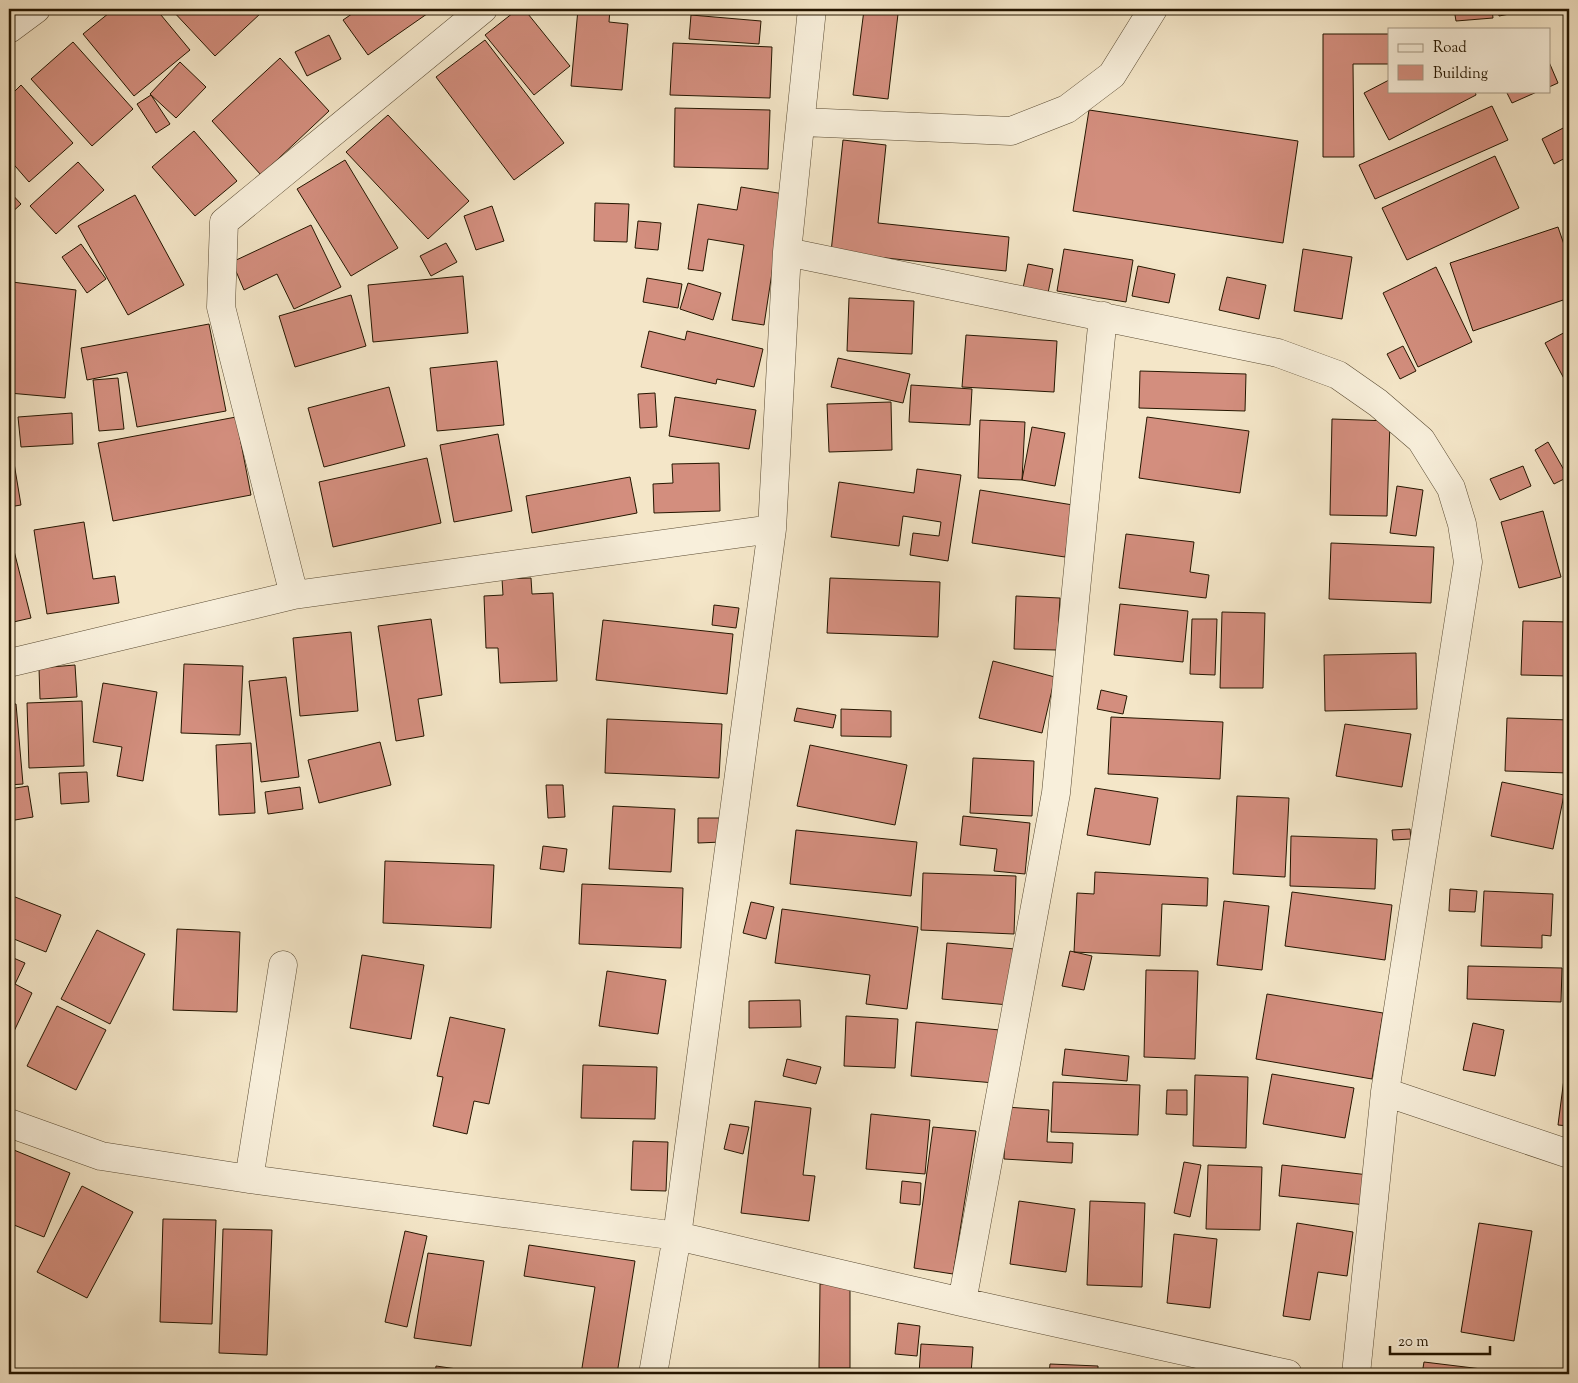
<svg xmlns="http://www.w3.org/2000/svg" width="1578" height="1383" viewBox="0 0 1578 1383" font-family="'Sorts Mill Goudy',serif">
<rect width="100%" height="100%" fill="#f4e6c8"/>
<filter id="stains"><feTurbulence type="fractalNoise" baseFrequency=".004" numOctaves="4"/><feColorMatrix values="0 0 0 0 .2 0 0 0 0 .09 0 0 0 0 .02 0 0 0 .5 -.17"/></filter>
<radialGradient id="worn" r=".72"><stop offset=".6" stop-color="#630" stop-opacity="0"/><stop offset="1" stop-color="#630" stop-opacity=".3"/></radialGradient>
<!-- building -->
<path fill="#d38e7e" stroke="#251600" d="M114 9H156L190 50 134 96 83 34Z
M171 9H257L261 13 215 56Z
M359 9H434L368 55 343 20Z
M518 9H524L570 66 534 95 485 35Z
M578 9H610L609 22 628 24 622 90 571 86Z
M1454 9H1492L1493 18 1456 21Z
M1498 9H1520V12L1499 16Z
M864 10 898 14 888 99 853 95Z
M691 15 761 21 759 44 689 39Z
M1323 34H1389V64H1353L1354 157H1323Z
M329 35 341 59 307 76 295 52Z
M485 40 564 143 514 180 436 77Z
M73 42 133 109 92 146 31 79Z
M673 43 772 47 770 98 670 95Z
M280 58 329 111 261 175 212 121Z
M180 62 206 87 176 118 150 94Z
M1549 62 1558 83 1549 87Z
M1389 80V91H1475L1476 95 1389 140 1364 93Z
M21 85 73 143 29 182 9 159V97Z
M1506 91H1539L1512 103Z
M151 95 170 124 156 133 137 104Z
M1492 106 1508 140 1375 199 1359 165Z
M675 108 770 110 768 169 674 167Z
M1089 110 1298 141 1283 243 1073 211Z
M388 115 469 201 428 239 346 152Z
M1569 125V156L1554 164 1542 139Z
M194 131 237 181 195 216 152 167Z
M843 140 886 145 878 223 1009 237 1006 271 831 252Z
M1495 156 1519 208 1407 260 1382 208Z
M345 160 398 248 351 276 297 189Z
M78 162 104 190 56 234 30 206Z
M741 187 784 194 764 325 732 320 744 245 708 239 703 271 688 269 698 204 737 210Z
M9 191 21 204 9 215Z
M135 195 184 285 128 315 78 226Z
M595 203 629 204 627 242 594 241Z
M492 206 504 241 476 250 464 216Z
M638 221 661 223 658 250 635 248Z
M311 225 341 287 294 309 277 274 244 290 232 262Z
M1558 227 1569 259V298L1473 331 1450 263Z
M446 243 457 262 431 276 420 256Z
M81 244 106 279 87 293 62 257Z
M1064 249 1133 260 1126 302 1057 291Z
M1303 249 1352 257 1342 319 1294 311Z
M1028 264 1053 269 1048 293 1023 288Z
M1138 266 1175 274 1169 303 1132 296Z
M1436 267 1472 342 1418 367 1383 293Z
M463 276 468 333 373 342 368 285Z
M1227 277 1266 285 1259 319 1219 310Z
M647 278 682 284 678 308 643 302Z
M12 282 76 290 65 398 9 393V316Z
M688 283 721 293 713 320 680 309Z
M351 295 366 346 295 367 279 316Z
M849 298 914 301 912 354 847 351Z
M209 324 226 411 137 427 127 372 87 380 81 348Z
M1569 330V388L1545 343Z
M649 331 685 340 687 331 763 349 754 387 717 379 716 384 641 367Z
M966 335 1057 341 1054 392 962 387Z
M1403 346 1416 371 1400 379 1387 354Z
M838 358 910 374 903 403 831 387Z
M497 361 504 425 437 431 430 368Z
M1140 371 1246 374 1245 411 1139 408Z
M118 378 124 429 99 431 93 380Z
M911 385 972 389 970 425 909 422Z
M389 387 405 446 324 467 308 408Z
M655 393 657 427 640 428 638 394Z
M675 397 756 410 749 449 669 436Z
M891 402 892 450 829 452 827 404Z
M72 413 73 444 21 447 18 417Z
M236 417 251 495 113 521 98 443Z
M1147 417 1249 431 1240 493 1139 478Z
M1332 419 1390 421 1387 516 1330 515Z
M980 420 1025 422 1022 480 978 478Z
M1032 427 1065 433 1055 486 1022 480Z
M498 434 512 511 454 522 440 445Z
M1548 442 1568 477 1554 484 1535 450Z
M427 458 441 523 333 547 319 482Z
M14 463 21 505 9 507V464Z
M719 463 720 511 654 513 653 484 673 483 672 464Z
M1523 466 1531 486 1500 500 1490 479Z
M917 469 961 475 948 561 910 555 913 533 939 536 941 522 903 516 899 546 831 537 839 482 914 493Z
M630 477 637 513 532 533 526 496Z
M1397 486 1423 490 1416 536 1390 533Z
M980 490 1073 505 1065 557 972 543Z
M1543 511 1561 577 1519 588 1501 522Z
M84 522 93 579 115 576 119 603 47 614 34 530Z
M9 531 31 618 9 623Z
M1126 534 1194 542 1190 572 1209 575 1206 598 1119 588Z
M1331 543 1434 547 1431 603 1329 599Z
M531 578 532 594 553 593 557 681 500 683 498 648H486L484 596 503 595 502 579Z
M830 578 940 582 938 637 827 633Z
M1016 596 1060 598 1057 650 1014 649Z
M1120 604 1188 611 1183 662 1114 655Z
M714 605 739 608 736 628 712 625Z
M1222 612 1265 613 1263 688H1220Z
M431 619 442 695 418 699 424 736 396 741 378 626Z
M1192 619H1217L1215 675 1190 674Z
M603 620 733 634 727 694 596 680Z
M1523 621 1569 622V676L1521 675Z
M351 632 358 711 300 716 293 638Z
M1416 653 1417 709 1325 711 1324 655Z
M993 661 1055 677 1042 733 979 718Z
M184 664 243 666 240 735 181 733Z
M75 665 77 697 40 699 39 668Z
M286 677 299 777 261 782 249 681Z
M103 683 157 692 143 781 117 776 122 747 93 742Z
M1101 690 1127 696 1123 714 1097 709Z
M82 701 84 766 29 768 27 703Z
M9 704H16L23 784 9 785Z
M797 708 836 715 833 728 794 721Z
M841 709 891 711V737L841 736Z
M1111 717 1223 722 1220 779 1108 774Z
M1507 718 1569 720V773L1505 771Z
M607 719 722 724 719 778 605 773Z
M1345 724 1411 734 1402 787 1336 776Z
M380 742 391 785 319 803 308 760Z
M251 743 255 813 219 815 216 745Z
M810 745 907 765 895 825 797 806Z
M973 758 1034 761 1032 816 970 813Z
M87 772 89 802 61 804 59 773Z
M1502 782 1564 795 1553 849 1491 836Z
M546 785H563L565 817 548 818Z
M28 786 33 817 9 821 12 844H9V789Z
M300 787 303 809 268 814 265 792Z
M1095 788 1158 798 1150 845 1087 835Z
M1237 796 1289 798 1285 877 1233 874Z
M613 806 675 809 671 872 609 869Z
M963 816 1030 823 1025 874 994 871 997 849 960 845Z
M698 818H721L722 842 698 843Z
M1410 829 1411 839 1393 840 1392 830Z
M796 830 917 842 911 896 790 884Z
M1291 836 1377 839 1375 889 1290 886Z
M543 846 567 849 564 872 540 869Z
M385 861 494 865 491 928 383 923Z
M1095 872 1208 878 1207 906 1162 904 1160 956 1074 952 1077 893 1094 894Z
M923 873 1016 876 1014 934 921 930Z
M582 884 683 888 681 948 579 944Z
M1450 889 1477 891 1475 912 1449 911Z
M1484 891 1553 894 1551 936 1542 935V948L1481 946Z
M1292 892 1392 905 1385 960 1285 946Z
M10 895 61 915 46 952 9 937Z
M1224 901 1269 906 1262 970 1217 965Z
M751 902 774 907 766 939 743 933Z
M782 909 918 927 907 1009 866 1004 870 975 775 963Z
M177 929 240 932 237 1012 173 1010Z
M97 930 145 954 110 1024 61 999Z
M947 943 1015 949 1009 1005 942 999Z
M1070 951 1092 956 1084 990 1062 986Z
M362 955 424 965 411 1039 350 1028Z
M9 956 25 963 15 984 32 993 9 1042Z
M1468 966 1562 968 1561 1002 1467 999Z
M1146 970 1198 971 1195 1059 1144 1057Z
M607 971 666 980 658 1034 599 1026Z
M1267 994 1383 1013 1372 1079 1256 1059Z
M800 1000 801 1027 749 1028V1001Z
M57 1006 106 1030 76 1090 27 1066Z
M846 1016 898 1019 895 1068 844 1066Z
M450 1017 505 1029 489 1104 474 1101 467 1134 433 1126 443 1077 437 1076Z
M916 1022 1000 1030 995 1083 911 1076Z
M1473 1023 1504 1030 1495 1076 1463 1070Z
M1569 1040V1126L1558 1125Z
M1065 1049 1129 1056 1127 1081 1062 1075Z
M787 1059 821 1067 816 1084 783 1076Z
M583 1065 657 1067 655 1119 581 1118Z
M1272 1074 1354 1088 1345 1138 1263 1124Z
M1195 1075 1248 1077 1246 1148 1193 1146Z
M1053 1082 1140 1085 1138 1135 1051 1132Z
M1167 1090H1187V1115L1166 1114Z
M755 1101 811 1108 803 1175 815 1176 809 1221 741 1213Z
M1006 1107 1049 1110 1047 1142 1073 1143 1072 1163 1004 1159Z
M871 1114 930 1120 925 1174 866 1169Z
M730 1124 749 1127 743 1154 724 1149Z
M933 1127 976 1131 953 1274 914 1268Z
M633 1141 668 1142 666 1191 631 1190Z
M9 1148 70 1173 44 1237 9 1223Z
M1184 1162 1201 1165 1190 1217 1174 1213Z
M1208 1165 1262 1167 1260 1230 1206 1229Z
M1282 1165 1369 1175 1366 1205 1279 1196Z
M902 1181 921 1183 920 1205 900 1203Z
M82 1186 133 1212 87 1298 37 1272Z
M1019 1201 1075 1209 1066 1272 1010 1264Z
M1090 1201 1145 1203 1142 1287 1087 1285Z
M163 1219 216 1220 212 1324 160 1322Z
M1297 1223 1353 1232 1347 1276 1318 1272 1310 1320 1283 1316Z
M1479 1223 1532 1231 1514 1341 1461 1332Z
M223 1229 272 1230 267 1355 219 1353Z
M405 1231 427 1236 407 1327 385 1322Z
M1174 1234 1217 1239 1210 1308 1167 1303Z
M1568 1234H1569V1322H1564Z
M529 1245 635 1261 617 1374H581L595 1287 524 1276Z
M428 1253 484 1261 471 1346 414 1338Z
M820 1284H850V1368H819Z
M898 1323 920 1326 917 1356 895 1354Z
M921 1344 973 1347 971 1374H919Z
M1424 1362 1523 1374H1422Z
M1050 1364 1098 1366V1374H1049Z
M436 1366 464 1370V1374H435Z"/>
<g fill="none" stroke-linecap="round" stroke-linejoin="round">
<!-- minor casing -->
<g stroke="#594a32" stroke-width="29">
<path id="minor" d="M9 29 36 9
M802 122 1011 131 1067 109 1112 75 1153 9
M787 252 1278 353 1338 375 1378 403 1421 440 1451 488 1462 524 1468 562 1385 1092 1356 1374
M294 595 221 307 224 222 483 9
M9 663 294 595 772 529
M1385 1092 1569 1154
M9 1123 101 1156 249 1179 677 1236 962 1302 1288 1374
M249 1179 283 965
M962 1302 1056 793 1103 316
M653 1374 677 1236 772 529 787 252 812 9"/>
</g>
<!-- minor -->
<use href="#minor" stroke="#f8efdb" stroke-width="28"/>
</g>
<!-- margin -->
<rect width="1578" height="1383" fill="none" stroke="#f4e6c8" stroke-width="30"/>
<rect x="10" y="10" width="1558" height="1363" fill="none" stroke="#251600" stroke-width="2.5"/>
<rect x="15" y="15" width="1548" height="1353" fill="none" stroke="#251600"/>
<!-- legend -->
<rect x="1388" y="28" width="162" height="65" fill="#f8efdb" stroke="#a49883"/>
<rect x="1398" y="44" width="25" height="8" fill="#f8efdb" stroke="#a49883"/>
<text x="1433" y="52" font-size="15" fill="#251600">Road</text>
<rect x="1398" y="65" width="25" height="15" fill="#d38e7e" stroke="#a49883"/>
<text x="1433" y="78" font-size="15" fill="#251600">Building</text>
<!-- scale -->
<path d="M1390 1346v8h100v-8" fill="none" stroke="#251600" stroke-width="2.5"/>
<text x="1398" y="1346" font-size="15" fill="#251600" stroke="#f8efdb" stroke-width="4" paint-order="stroke">20 m</text>
<rect width="100%" height="100%" filter="url(#stains)"/>
<rect width="100%" height="100%" fill="url(#worn)"/>
</svg>
